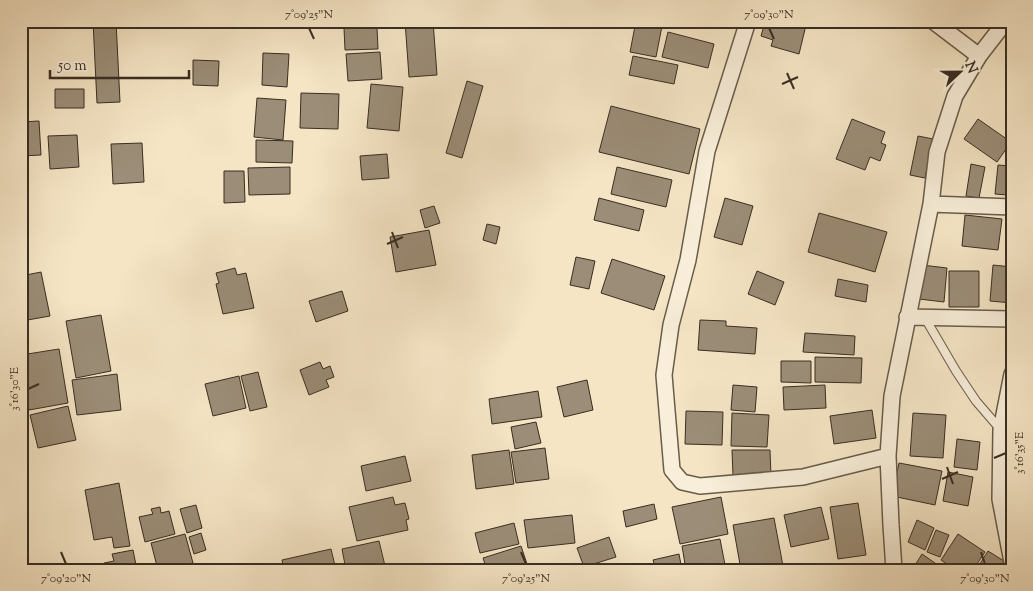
<svg xmlns="http://www.w3.org/2000/svg" width="1033" height="591" viewBox="0 0 1033 591" font-family="'Sorts Mill Goudy',serif">
<rect width="100%" height="100%" fill="#f5e5c5"/>
<filter id="stains"><feTurbulence type="fractalNoise" baseFrequency=".004" numOctaves="4"/><feColorMatrix values="0 0 0 0 .2 0 0 0 0 .09 0 0 0 0 .02 0 0 0 .5 -.17"/></filter>
<radialGradient id="worn" r=".72"><stop offset=".6" stop-color="#630" stop-opacity="0"/><stop offset="1" stop-color="#630" stop-opacity=".3"/></radialGradient>
<!-- building -->
<path fill="#9b8d77" stroke="#392e22" d="M93 21H116L120 102 97 103Z
M345 21H377V24L346 26Z
M405 21H433L437 75 409 77Z
M636 21H663L656 57 630 52Z
M777 21H807L799 54 771 46 773 40 761 36 765 22 776 25Z
M377 27 378 49 345 50 344 28Z
M668 32 714 44 708 68 662 57Z
M380 52 382 79 348 81 346 54Z
M263 53 289 54 287 87 262 85Z
M633 56 678 65 674 84 629 75Z
M193 60 219 61 218 86 193 85Z
M467 81 483 86 462 158 446 153Z
M371 84 403 87 399 131 367 128Z
M55 89H84V108H55Z
M301 93 339 94 338 129 300 128Z
M257 98 286 100 283 140 254 137Z
M611 106 700 129 689 174 599 152Z
M852 119 885 132 881 143 886 145 880 161 870 157 865 170 836 159Z
M978 119 1011 142 997 162 964 139Z
M39 121 41 155 21 156V122Z
M77 135 79 167 50 169 48 136Z
M918 136 933 139 925 178 910 175Z
M256 140 293 141 292 163 256 162Z
M142 143 144 182 113 184 111 144Z
M387 154 389 178 362 180 360 156Z
M971 164 985 167 979 198 966 196Z
M998 165 1010 166 1007 195 995 194Z
M290 167V194L249 195 248 168Z
M617 167 672 180 666 207 611 194Z
M224 171H244L245 202 224 203Z
M599 198 644 210 639 231 594 220Z
M725 198 753 206 742 245 714 237Z
M434 206 440 223 425 228 420 210Z
M819 213 887 232 875 272 808 252Z
M965 215 1002 219 998 250 962 246Z
M487 224 500 227 496 244 483 240Z
M429 230 436 265 396 272 390 237Z
M576 257 595 261 589 289 570 285Z
M612 259 665 276 654 310 601 293Z
M922 265 947 268 944 302 919 299Z
M993 265 1012 267V303L990 301Z
M235 268 237 275 246 273 254 308 223 314 216 284 219 283 216 273Z
M757 271 784 282 775 305 748 294Z
M949 271H979V307H949Z
M41 272 50 316 22 321 21 276Z
M838 279 868 285 866 302 835 296Z
M342 291 348 311 316 322 309 301Z
M101 315 111 371 76 378 66 321Z
M700 320 726 321V326L757 328 755 354 698 350Z
M805 333 855 336 854 355 803 352Z
M59 349 68 403 29 410 21 367V355Z
M815 357 862 358 861 383 815 382Z
M781 361H811V383L781 382Z
M320 362 323 369 330 366 334 377 326 380 329 387 309 395 300 370Z
M258 372 267 407 250 411 241 376Z
M117 374 121 410 77 415 72 380Z
M239 376 246 408 213 416 205 384Z
M587 380 593 410 564 417 557 387Z
M733 385 757 387 755 412 731 410Z
M825 385 826 408 784 410 783 387Z
M538 391 542 417 492 424 489 399Z
M68 406 76 440 38 448 30 415Z
M872 410 876 438 834 444 830 416Z
M686 411 723 412 722 445 685 444Z
M732 413 769 415 767 447 731 446Z
M913 413 946 415 943 458 910 456Z
M536 422 541 443 515 449 511 427Z
M957 439 980 442 977 470 954 467Z
M545 448 549 479 516 483 511 452Z
M509 450 514 484 476 489 472 455Z
M732 450H770L771 476H733Z
M405 456 411 481 366 491 361 466Z
M899 463 942 471 935 505 892 496Z
M948 472 973 477 968 506 943 501Z
M119 483 130 546 114 548 112 537 94 540 85 490Z
M393 497 395 505 405 503 409 519 406 520 408 530 357 541 349 507Z
M721 497 728 534 680 544 672 507Z
M858 503 866 555 838 559 830 507Z
M654 504 657 519 626 527 623 511Z
M196 505 202 528 187 533 180 509Z
M160 507 161 513 169 511 175 534 145 542 139 517 153 514 151 509Z
M821 507 829 539 791 547 784 515Z
M572 515 575 543 528 548 524 520Z
M774 518 783 566 765 570H741L733 525Z
M917 520 934 528 925 550 908 542Z
M514 523 519 544 480 553 475 533Z
M936 530 949 535 940 557 927 552Z
M201 533 206 550 194 554 189 537Z
M185 534 193 563 169 570H158L151 543Z
M958 534 985 552 973 570H955L941 560Z
M609 537 616 557 584 567 577 548Z
M720 539 726 570H686L682 546Z
M379 541 386 570H346L342 549Z
M521 546 529 570H487L483 558Z
M331 549 336 570H284L282 560Z
M133 550 137 570H105L104 563 114 561 112 554Z
M988 551 1004 561 999 570H976Z
M679 554 682 570H656L653 560Z
M922 554 945 570H912Z"/>
<g fill="none" stroke-linecap="round" stroke-linejoin="round">
<!-- service casing -->
<g stroke="#685c4b" stroke-width="10">
<path id="service" d="M925 318 956 371 976 401 1001 430"/>
</g>
<!-- minor casing -->
<g stroke="#685c4b" stroke-width="18">
<path id="minor" d="M748 21 707 151 688 260 671 325 664 375 672 470 682 482 700 486 803 477 888 456
M933 21 979 56
M931 204 1012 207
M907 317 1012 319
M1012 374 1001 430 1000 499 1012 562
M894 570 891 525 888 456 892 396 931 204 937 152 955 96 979 56 1006 21"/>
</g>
<!-- service -->
<use href="#service" stroke="#f8eed9" stroke-width="8"/>
<!-- minor -->
<use href="#minor" stroke="#f8eed9" stroke-width="15"/>
</g>
<!-- ticks -->
<path fill="none" stroke="#392e22" stroke-width="2" d="M309 28 314 39M769 28 774 39M787 73 794 89M782 84 798 77M392 232 398 248M387 244 403 237M28 389 39 384M994 458 1006 453M947 467 953 484M942 479 958 472M61 552 66 564M521 552 526 564M981 552 985 564"/>
<!-- margin -->
<rect width="1033" height="591" fill="none" stroke="#f5e5c5" stroke-width="55"/>
<!-- north arrow -->
<g transform="translate(960 72) rotate(68)" stroke="#f8eed9" stroke-width="4" paint-order="stroke">
<path d="M0-4L9 19L0 12L-9 19Z" fill="#392e22"/>
<text y="-8" font-size="14" font-weight="bold" text-anchor="middle" fill="#392e22">N</text>
</g>
<!-- scale -->
<path d="M50 70v8h139v-8" fill="none" stroke="#392e22" stroke-width="2.5"/>
<text x="58" y="70" font-size="15" fill="#392e22" stroke="#f8eed9" stroke-width="4" paint-order="stroke">50 m</text>
<rect x="28" y="28" width="978" height="536" fill="none" stroke="#392e22" stroke-width="2"/>
<g font-size="12" text-anchor="middle" fill="#392e22">
<text x="309" y="18">7°09'25"N</text>
<text x="769" y="18">7°09'30"N</text>
<text transform="translate(14 389) rotate(-90)" y="4">3°16'30"E</text>
<text transform="translate(1019 453) rotate(-90)" y="4">3°16'35"E</text>
<text x="66" y="582">7°09'20"N</text>
<text x="526" y="582">7°09'25"N</text>
<text x="985" y="582">7°09'30"N</text>
</g>
<rect width="100%" height="100%" filter="url(#stains)"/>
<rect width="100%" height="100%" fill="url(#worn)"/>
</svg>
